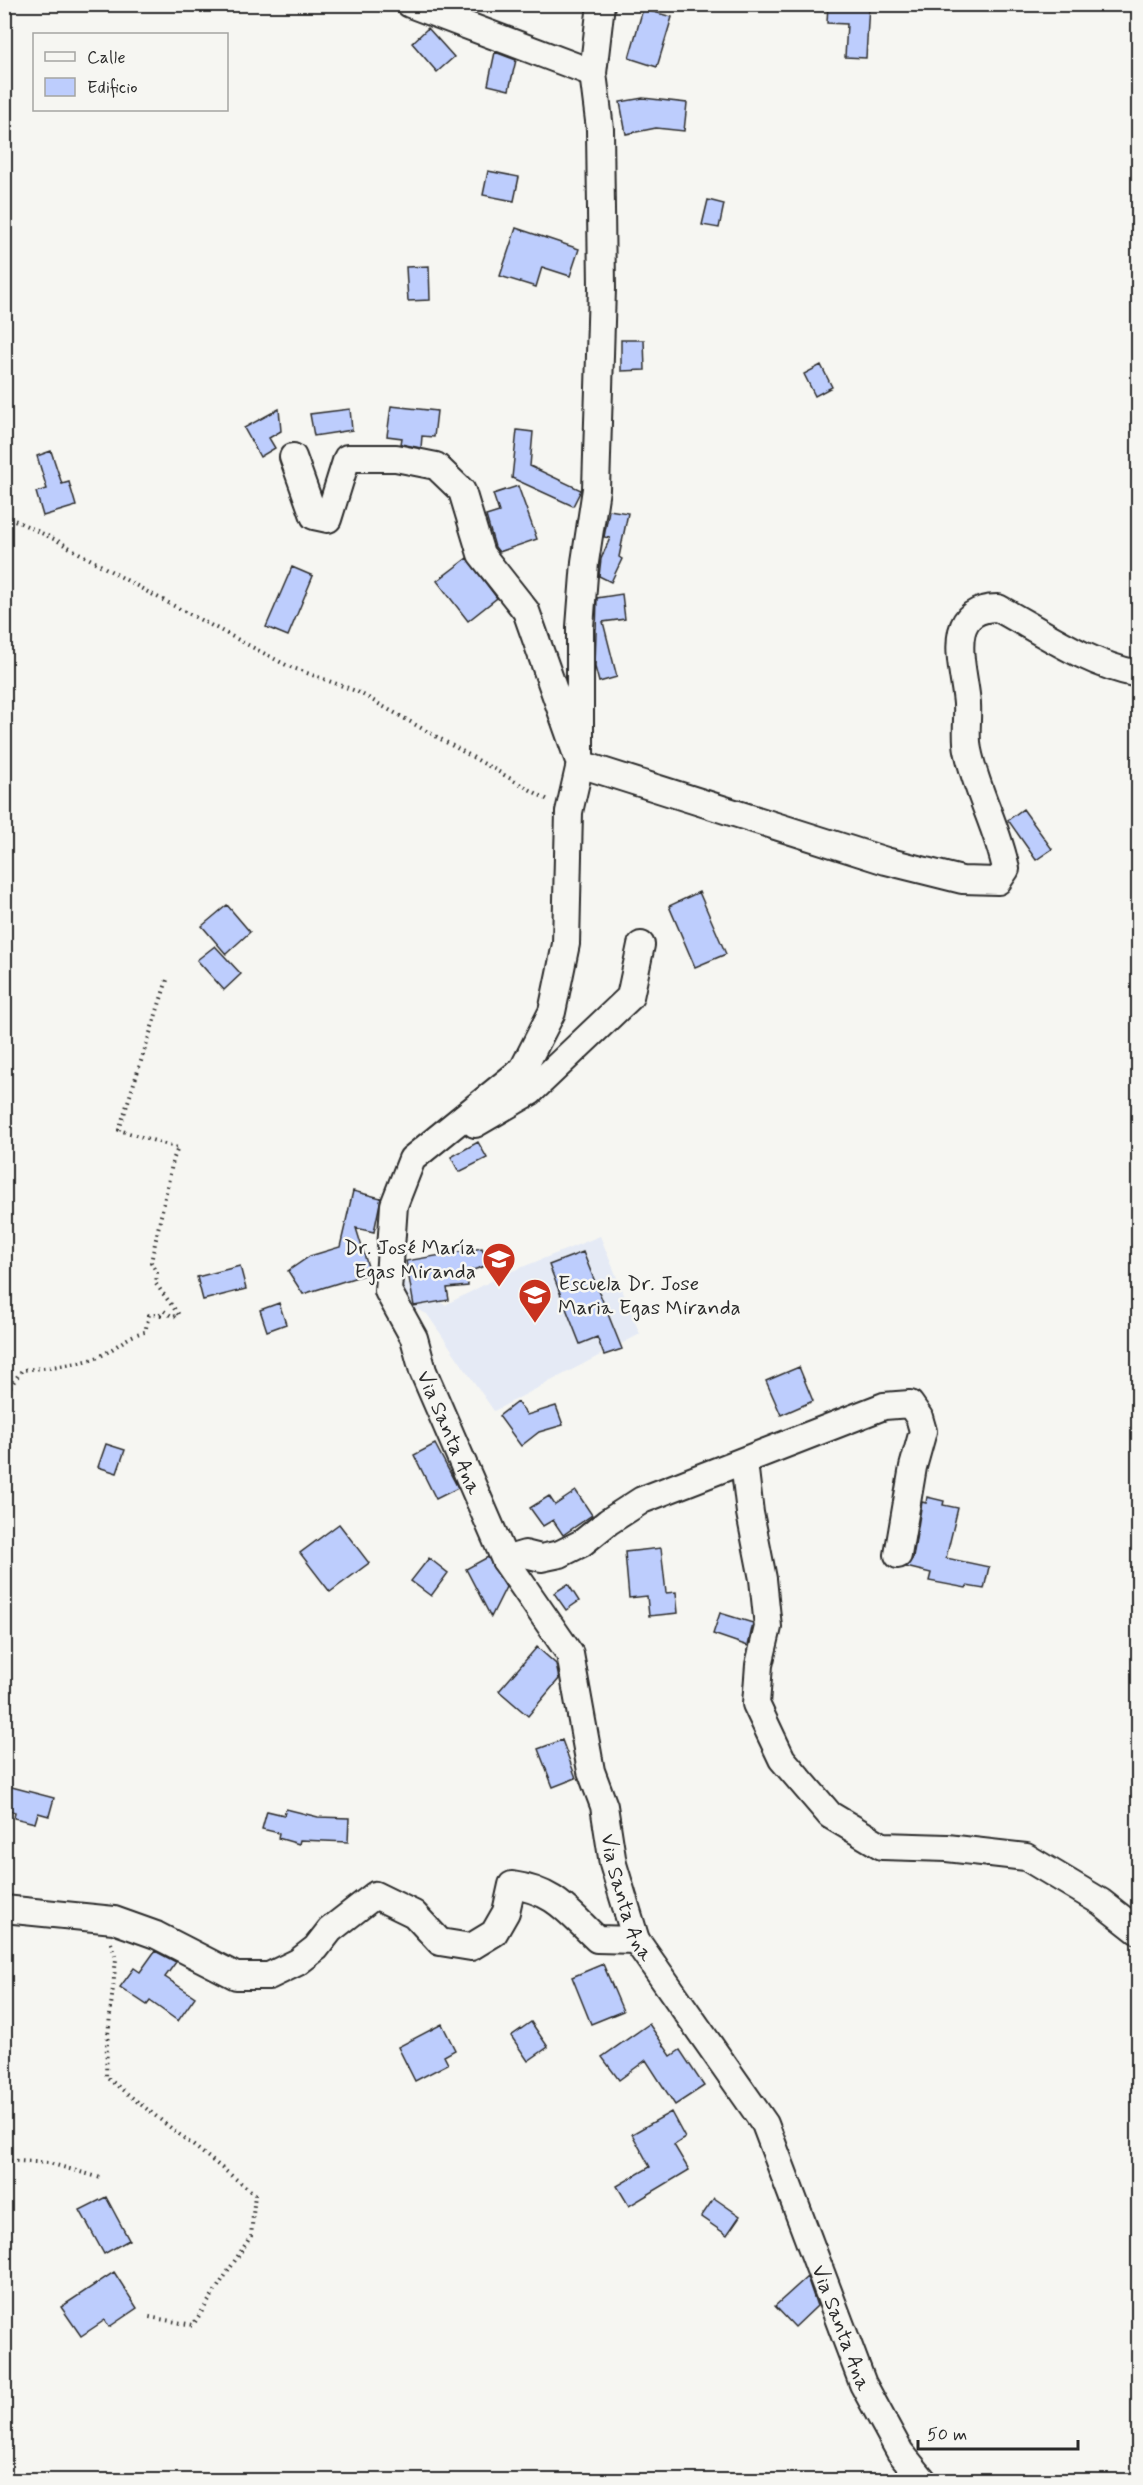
<svg xmlns="http://www.w3.org/2000/svg" width="1143" height="2485" viewBox="0 0 1143 2485" font-family="Mynerve,sans-serif">
<rect width="100%" height="100%" fill="#f6f6f2"/>
<filter id="ink" filterUnits="userSpaceOnUse"><feTurbulence type="fractalNoise" baseFrequency=".0167" numOctaves="2"/><feDisplacementMap in="SourceGraphic" scale="12" xChannelSelector="R" yChannelSelector="G"/><feConvolveMatrix kernelMatrix="1 2 1 2 8 2 1 2 1" color-interpolation-filters="sRGB"/></filter>
<g filter="url(#ink)">
<!-- built -->
<path fill="#e5eaf5" d="M600 1236 640 1334 494 1411 427 1314 400 1301 399 1278 445 1305 505 1274Z"/>
<!-- building -->
<path fill="#bdcdfd" stroke="#2b2b2b" stroke-width="1.5" d="M828 4H869L866 58 845 57 847 24 827 23Z
M643 9 672 17 657 67 629 58Z
M428 28 454 57 437 72 412 43Z
M495 52 516 60 509 90 488 85Z
M643 98 687 103 684 131 656 128 626 134 620 102Z
M488 171 519 177 514 201 483 195Z
M708 200 724 204 719 228 702 225Z
M516 228 579 249 570 276 542 267 536 287 500 276Z
M429 266 430 300 408 301 406 267Z
M621 340H644L645 370 621 371Z
M821 365 832 387 815 396 804 374Z
M391 406 437 411 434 437 422 436 421 448 401 444 402 438 387 436Z
M279 409 281 431 269 438 275 448 260 457 244 428Z
M350 409 352 430 314 436 310 414Z
M517 430 533 432 530 466 581 490 573 506 512 478Z
M51 451 62 484 69 482 76 506 43 516 36 492 47 489 37 456Z
M518 486 537 539 499 552 495 547 486 516 499 512 493 494Z
M609 510 628 513 619 557 622 559 611 582 599 576 601 559 610 538 604 537Z
M467 558 497 598 468 621 437 581Z
M292 567 313 576 288 636 266 627Z
M622 594 625 619 603 622 617 677 599 682 595 667 597 598Z
M1023 809 1052 849 1036 860 1008 820Z
M699 892 726 954 695 967 669 906Z
M227 905 250 932 226 954 202 926Z
M215 946 241 974 224 990 197 960Z
M478 1142 487 1158 459 1172 451 1157Z
M353 1191 381 1198 374 1232 356 1228 370 1273 303 1294 288 1271 310 1256 340 1247Z
M482 1248 488 1265 467 1272 468 1286 447 1288 449 1300 414 1306 406 1261Z
M583 1252 622 1349 604 1355 597 1337 580 1344 549 1265Z
M240 1266 246 1289 203 1300 197 1277Z
M279 1303 286 1324 267 1331 260 1310Z
M799 1367 813 1401 781 1415 766 1381Z
M517 1402 527 1415 556 1406 563 1425 539 1432 521 1446 499 1416Z
M106 1444 125 1450 117 1473 98 1467Z
M435 1444 458 1488 436 1499 414 1455Z
M576 1491 592 1515 563 1535 553 1520 543 1526 530 1508 549 1496 555 1505Z
M927 1497 944 1501 943 1505 958 1508 946 1558 989 1567 984 1589 967 1586 966 1588 929 1581 931 1573 906 1567 913 1558 922 1502 926 1503Z
M339 1524 369 1563 330 1592 300 1553Z
M661 1548 666 1593 676 1592 678 1613 649 1616 647 1596 629 1598 625 1552Z
M488 1557 506 1587 491 1617 466 1569Z
M429 1558 448 1573 431 1596 411 1581Z
M568 1584 579 1601 566 1610 554 1593Z
M720 1613 753 1623 748 1646 713 1634Z
M537 1647 556 1664 559 1679 528 1716 499 1691Z
M562 1740 576 1778 553 1787 538 1749Z
M4 1785 54 1798 49 1816 38 1813 35 1823 14 1818 15 1812 4 1809Z
M286 1809 318 1817 349 1818 348 1842 300 1840 299 1844 278 1838 279 1833 262 1829 267 1811 284 1815Z
M155 1951 176 1962 165 1977 195 1997 178 2021 150 2001 147 2005 120 1987 134 1968 140 1972Z
M603 1964 623 2011 591 2024 572 1977Z
M531 2022 548 2047 528 2061 511 2036Z
M442 2024 455 2050 444 2056 448 2064 415 2081 398 2047Z
M649 2024 671 2056 680 2050 704 2086 675 2105 646 2060 619 2080 602 2057Z
M671 2112 685 2138 674 2145 689 2170 629 2206 617 2186 650 2167 632 2134Z
M106 2197 129 2240 104 2254 80 2210Z
M714 2198 740 2216 727 2235 701 2217Z
M114 2272 137 2308 109 2327 105 2320 81 2336 61 2307Z
M807 2277 817 2306 795 2327 775 2306Z"/>
<g fill="none" stroke-linecap="round" stroke-linejoin="round">
<!-- minor casing -->
<g stroke="#2b2b2b" stroke-width="30">
<g id="minor">
<path d="M410 4 593 73"/>
<path id="s1" d="M601 4 593 73 600 129 602 288 596 489 585 562 580 627V764L569 812 566 944 552 1012 523 1069 412 1159 394 1205 388 1291 414 1338 423 1371 505 1560 570 1654 591 1771 604 1806 613 1864 636 1940 765 2124 863 2384 900 2452 923 2480"/>
<path d="M293 457 314 516 328 519 347 458H396L436 466 462 491 481 554 526 611 580 764 886 861 962 880 998 881 1006 869C998 828 976 791 968 750 965 736 968 719 967 704 965 670 941 608 998 608 1044 633 1087 664 1138 674"/>
<path d="M475 1124 530 1092 630 997 641 945"/>
<path d="M744 1462 750 1513 763 1579 768 1627 759 1665 756 1704 782 1759 830 1815 882 1846 947 1848 1026 1857 1101 1902 1138 1931"/>
<path d="M505 1560 525 1554 541 1558 560 1554 582 1543 608 1522 642 1500 884 1406 910 1404 919 1417 923 1431 913 1467 898 1555"/>
<path d="M4 1909 114 1920 156 1935 236 1976H269L298 1962 316 1948 330 1930 375 1895 414 1914 440 1942 471 1947 494 1933 506 1912 512 1885C555 1891 567 1911 597 1939L636 1940"/>
</g>
</g>
<!-- path -->
<path stroke="#2b2b2b" stroke-width="4" stroke-dasharray="1.5 4.5" stroke-linecap="butt" d="M4 515 58 541 144 590 288 666 356 691 550 801
M4 1387H10L22 1370C43 1368 77 1365 96 1358 114 1351 126 1335 145 1332L149 1315H160L164 1311 173 1317 179 1315 156 1284 157 1273 151 1262 173 1160 178 1148 119 1130 167 980
M111 1943 116 1959 107 2044 106 2077 255 2194 251 2236 193 2325 149 2317
M4 2160 49 2163 101 2178"/>
<!-- minor -->
<use href="#minor" stroke="#f6f6f2" stroke-width="26"/>
</g>
</g>
<!-- icons -->
<defs>
<g id="school-pin" transform="scale(1.725)"><path d="M0 17L-7.5 6A9.5 9.5 0 1 1 7.5 6Z" fill="#c8321e" stroke="#f6f6f2"/><path d="M0-5L7-2L0 1L-7-2ZM-4 1L0 2.5L4 1V4Q0 6-4 4Z" fill="#fff"/></g>
</defs>
<g fill-rule="evenodd">
<use href="#school-pin" x="499" y="1259"/>
<use href="#school-pin" x="535" y="1295"/>
</g>
<g text-anchor="middle" stroke-width="5" stroke-linejoin="round" paint-order="stroke">
<!-- poi labels -->
<g font-size="21" fill="#2b2b2b" stroke="#f6f6f2" text-anchor="end">
<text x="476" y="1254">Dr. José María<tspan x="476" dy="24">Egas Miranda</tspan></text>
<text x="558" y="1290" text-anchor="start">Escuela Dr. Jose<tspan x="558" dy="24">Maria Egas Miranda</tspan></text>
</g>
<!-- street labels -->
<g font-size="21" fill="#2b2b2b" stroke="#f6f6f2">
<text dy="7" stroke="none"><textPath href="#s1" startOffset="1510">Via Santa Ana</textPath></text>
<text dy="7" stroke="none"><textPath href="#s1" startOffset="2014">Via Santa Ana</textPath></text>
<text dy="7" stroke="none"><textPath href="#s1" startOffset="2500">Via Santa Ana</textPath></text>
</g>
</g>
<!-- margin -->
<rect width="1143" height="2485" fill="none" stroke="#f6f6f2" stroke-width="24"/>
<rect x="12" y="12" width="1119" height="2461" fill="none" stroke="#2b2b2b" stroke-width="2" filter="url(#ink)"/>
<!-- legend -->
<rect x="33" y="33" width="195" height="78" fill="#f6f6f2" stroke="#a5a5a2" stroke-width="1.5"/>
<rect x="45" y="52" width="30" height="9" fill="#f6f6f2" stroke="#a5a5a2" stroke-width="1.5"/>
<text x="87" y="63" font-size="18" fill="#2b2b2b">Calle</text>
<rect x="45" y="78" width="30" height="18" fill="#bdcdfd" stroke="#a5a5a2" stroke-width="1.5"/>
<text x="87" y="93" font-size="18" fill="#2b2b2b">Edificio</text>
<!-- scale -->
<path d="M918 2440v9h160v-9" fill="none" stroke="#2b2b2b" stroke-width="3"/>
<text x="927" y="2440" font-size="18" fill="#2b2b2b" stroke="#f6f6f2" stroke-width="4.5" paint-order="stroke">50 m</text>
</svg>
